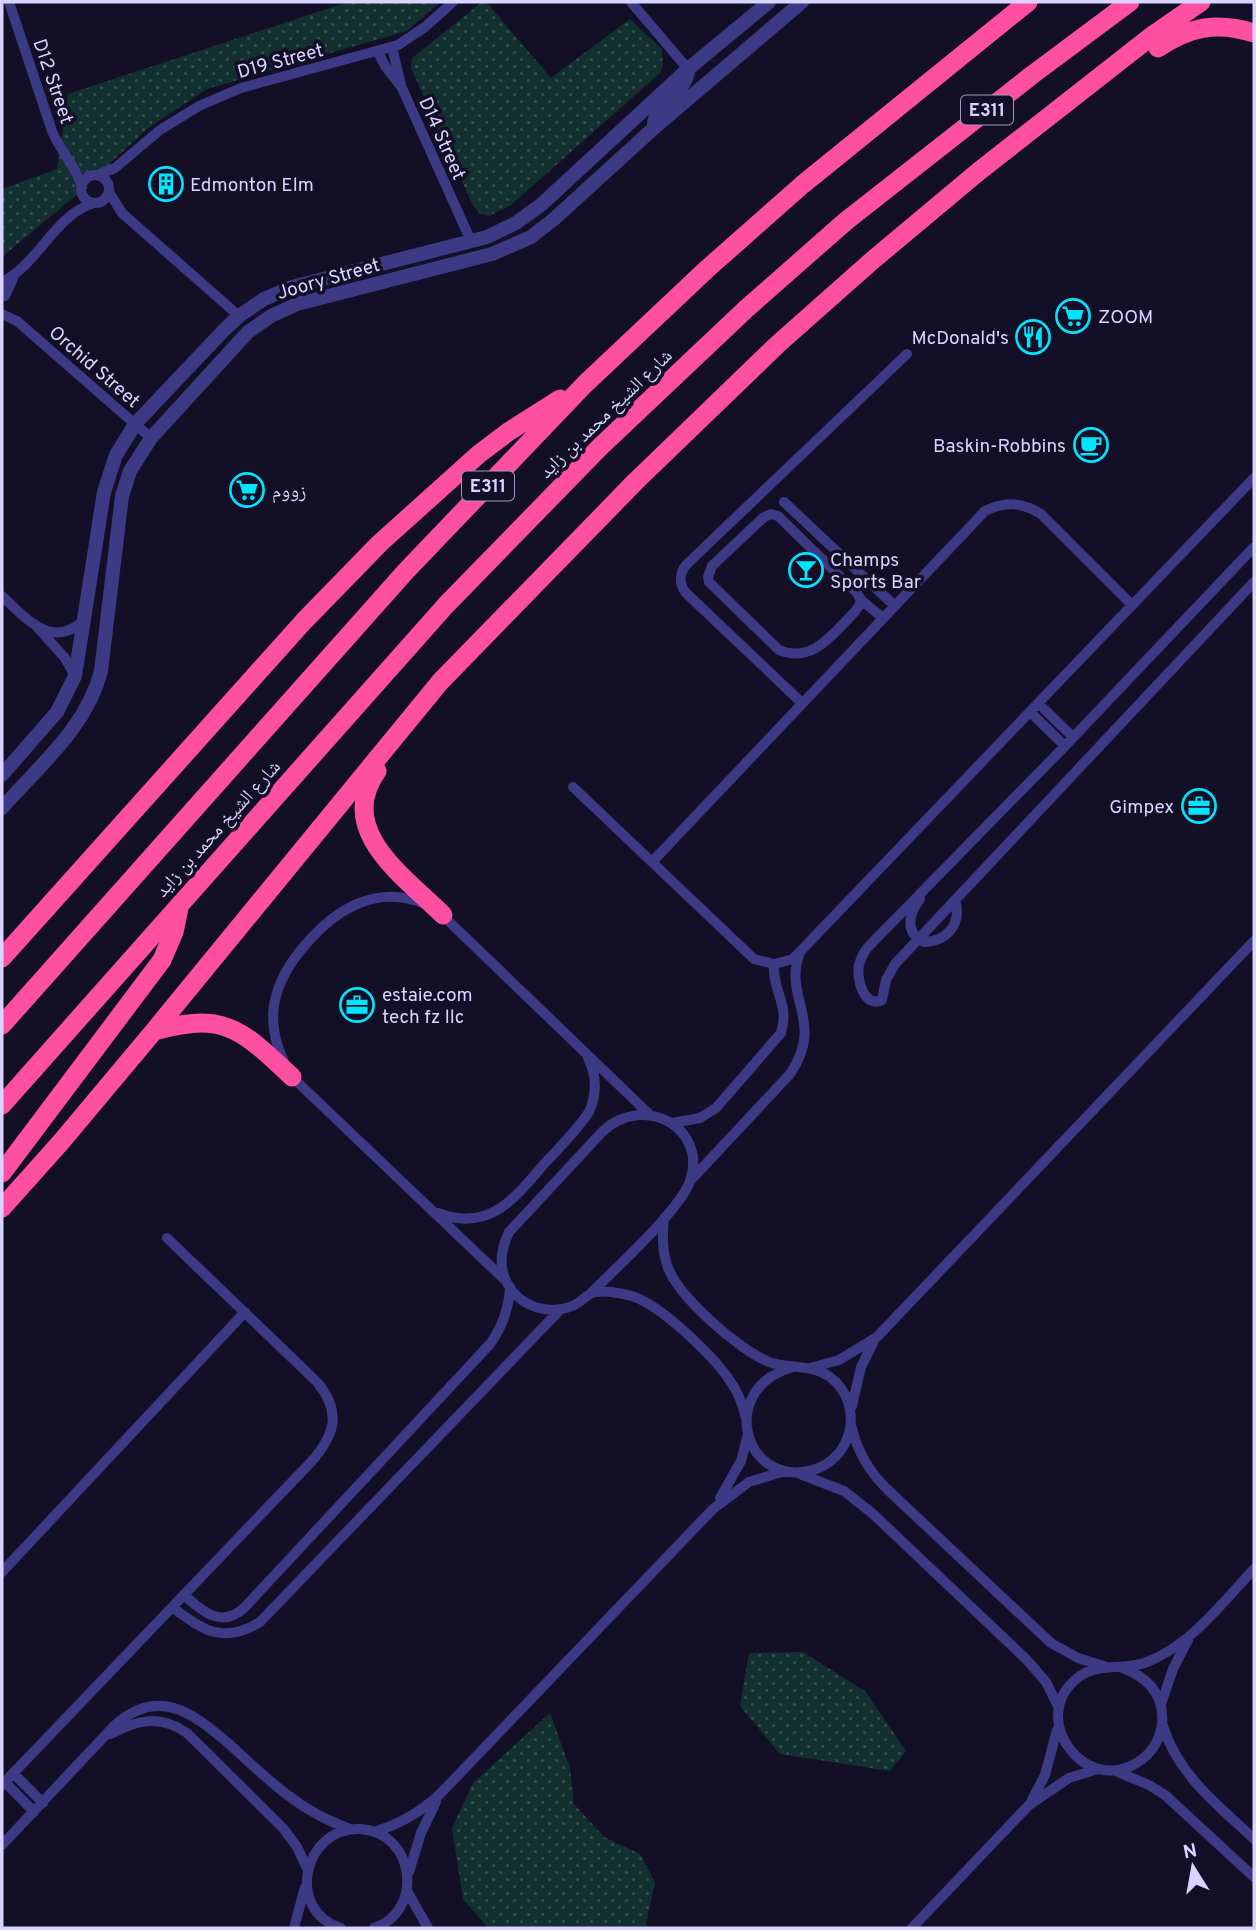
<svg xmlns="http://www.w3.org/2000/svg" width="1256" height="1930" viewBox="0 0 1256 1930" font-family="Overpass,'Noto Naskh Arabic',sans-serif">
<defs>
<pattern id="green-dots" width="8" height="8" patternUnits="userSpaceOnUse" patternTransform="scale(1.75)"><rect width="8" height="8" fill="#12302f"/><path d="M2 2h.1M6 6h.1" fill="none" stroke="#344d4e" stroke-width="1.8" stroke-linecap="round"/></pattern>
</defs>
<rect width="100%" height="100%" fill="#130f26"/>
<!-- green -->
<path fill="url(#green-dots)" d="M348 2H440L407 31 207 89 148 128 75 196 2 257V189L57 169 68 94Z
M482 2H486L551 78 630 19 662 49 663 65 660 73 511 205 489 216 479 213 472 204 411 68 412 58Z
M803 1652 866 1692 906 1751 890 1771 780 1754 740 1706 749 1653Z
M550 1713 570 1768 574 1804 604 1837 640 1854 655 1882 646 1923 647 1928H488L463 1899 452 1828 473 1783Z"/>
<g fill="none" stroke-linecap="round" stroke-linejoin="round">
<!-- minor -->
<path stroke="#3d3a85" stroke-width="10" d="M9 2 52 131C60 151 76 166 82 187
M631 2 688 69
M392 47 401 85
M378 52 385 66 402 88 471 241
M97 175 115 168 160 130 199 106 241 88 398 45 425 27 453 2
M81 189a14 14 0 1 1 28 0a14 14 0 1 1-28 0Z
M109 192 122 213 239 316
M2 282C39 264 54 215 94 203
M5 296 14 276
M2 314 17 321 151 438
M784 502 895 606
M771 514 778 516 857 593 861 600C859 609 852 615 845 622 827 641 808 662 779 650L709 582 708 577 712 566 764 517Z
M1254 547 1065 746 870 945C864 951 861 957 859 965 856 978 864 1009 882 1000L886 980 895 964 1254 582
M2 596C27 619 53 652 86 618
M861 600 883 618
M38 628 65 658 75 676
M802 703 685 592C679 582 679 574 686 565L907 354
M1038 703 1073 737
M1030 712 1065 746
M573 787 754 959 774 964 793 959 1254 478
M652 862 985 511C1005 501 1022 502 1041 514L1132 605
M920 899C909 913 904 933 924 942 948 941 962 923 955 900
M425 904C378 884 337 908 306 944 290 962 278 981 274 1005 270 1031 279 1055 292 1077L506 1281
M439 912 649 1114
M672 1123 700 1118 716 1108 781 1033C790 1004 772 991 774 964
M690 1181 790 1074C826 1021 782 998 800 952
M438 1213C491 1233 515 1197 546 1162 561 1146 577 1130 589 1112 597 1094 597 1076 588 1058
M664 1218C662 1234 662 1249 667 1265 677 1296 739 1350 769 1362 789 1369 812 1364 830 1377 866 1404 853 1462 809 1471 743 1485 717 1388 793 1367
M591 1293C615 1269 680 1210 690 1181 708 1128 645 1093 603 1131L509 1232C501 1249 498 1266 507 1283 519 1306 548 1316 572 1306 579 1304 583 1298 590 1294 600 1289 621 1293 632 1296 661 1305 716 1358 732 1384 739 1394 743 1406 746 1418
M810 1368 839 1360 877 1337 1254 941
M852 1406 861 1367 873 1343
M852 1428C858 1454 870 1473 889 1491L1051 1643 1078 1658 1104 1666
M800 1474 844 1491 872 1513 1027 1660 1046 1682 1059 1708
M720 1498 741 1461 748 1434
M2 1572 245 1312
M184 1595C202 1611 221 1629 244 1608L490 1344C503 1326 509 1309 510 1287
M172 1607C203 1630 223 1645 260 1622L560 1310
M1123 1668C1144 1676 1160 1690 1162 1713 1164 1729 1157 1746 1146 1756 1091 1805 1022 1718 1080 1676 1101 1662 1125 1671 1147 1662 1191 1645 1222 1603 1254 1569
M1161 1704 1173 1669 1188 1640
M1163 1726C1178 1775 1218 1805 1254 1839
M111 1734C138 1719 161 1715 187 1733L283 1828 297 1847 307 1868
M1115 1771 1149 1785 1165 1795 1254 1877
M13 1773 43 1803
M5 1782 34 1812
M2 1785 311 1462C335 1435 342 1412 317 1382L167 1238
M1032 1800 1045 1775 1057 1730
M374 1832C400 1824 421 1812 440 1794L713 1509 749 1482 785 1471
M2 1845 115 1725C158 1687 192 1712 228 1743 248 1761 267 1780 289 1796 308 1811 328 1821 350 1829
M409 1872 421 1833 436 1802
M407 1891 428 1928
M294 1928 305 1887
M341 1928C285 1911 303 1827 360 1829 415 1832 425 1911 374 1928
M912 1928 1029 1805 1069 1778 1098 1769"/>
<!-- tertiary -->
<path stroke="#3d3a85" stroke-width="14" d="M654 128C652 104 684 96 688 72
M2 775 57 712 75 676 104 492 116 455 135 424 225 329 239 316 264 299 292 287 487 237 516 223 542 204 688 69 769 2
M2 808C39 766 87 727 101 671L122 496 130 471 151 438 248 332 271 316 297 304 492 254 531 237 554 219 654 128 802 2"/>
<!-- motorway -->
<path stroke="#ff4fa3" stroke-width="19" d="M1158 48C1189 27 1217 21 1254 33
M377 771C335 831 405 877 443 915
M2 958 304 621 380 543 479 454 508 432 560 399
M2 1025 406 571 585 384 707 269 802 185 1028 2
M154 1031C225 1011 242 1030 292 1077
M2 1105 446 605 600 447 746 309 846 221 1032 75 1130 2
M2 1173 162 960 174 932 179 908
M2 1208 61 1142 154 1031 440 682 636 481 778 344 874 259 978 172 1153 35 1201 2"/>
</g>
<!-- icons -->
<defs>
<g id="building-ring" transform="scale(1.75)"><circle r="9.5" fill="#130f26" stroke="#00e5ff" stroke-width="1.5"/><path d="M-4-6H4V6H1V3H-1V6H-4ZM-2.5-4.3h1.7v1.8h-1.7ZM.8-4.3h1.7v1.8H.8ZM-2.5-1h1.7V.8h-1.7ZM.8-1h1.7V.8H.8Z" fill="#00e5ff"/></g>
<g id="supermarket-ring" transform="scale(1.75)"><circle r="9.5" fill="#130f26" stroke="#00e5ff" stroke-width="1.5"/><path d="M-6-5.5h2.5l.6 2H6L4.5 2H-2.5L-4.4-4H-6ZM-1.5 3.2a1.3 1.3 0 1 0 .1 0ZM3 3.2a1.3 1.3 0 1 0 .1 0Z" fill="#00e5ff"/></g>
<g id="restaurant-ring" transform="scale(1.75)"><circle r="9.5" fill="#130f26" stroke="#00e5ff" stroke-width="1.5"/><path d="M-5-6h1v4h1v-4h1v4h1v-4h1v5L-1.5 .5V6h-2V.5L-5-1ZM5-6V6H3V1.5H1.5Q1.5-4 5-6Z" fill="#00e5ff"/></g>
<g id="cafe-ring" transform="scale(1.75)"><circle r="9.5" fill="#130f26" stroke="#00e5ff" stroke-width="1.5"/><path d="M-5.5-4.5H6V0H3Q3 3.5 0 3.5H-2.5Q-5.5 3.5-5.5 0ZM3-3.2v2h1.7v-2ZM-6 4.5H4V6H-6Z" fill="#00e5ff"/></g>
<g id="bar-ring" transform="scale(1.75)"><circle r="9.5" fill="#130f26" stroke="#00e5ff" stroke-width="1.5"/><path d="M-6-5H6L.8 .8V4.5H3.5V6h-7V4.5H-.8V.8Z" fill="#00e5ff"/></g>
<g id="office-ring" transform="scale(1.75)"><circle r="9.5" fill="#130f26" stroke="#00e5ff" stroke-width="1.5"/><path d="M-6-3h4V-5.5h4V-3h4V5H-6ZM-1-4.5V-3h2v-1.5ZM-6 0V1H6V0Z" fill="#00e5ff"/></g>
</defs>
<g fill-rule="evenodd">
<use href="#building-ring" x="166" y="184"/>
<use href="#supermarket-ring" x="1073" y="316"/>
<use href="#restaurant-ring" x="1033" y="337"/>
<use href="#cafe-ring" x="1091" y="445"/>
<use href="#supermarket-ring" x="247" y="490"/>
<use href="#bar-ring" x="806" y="570"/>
<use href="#office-ring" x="1199" y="806"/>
<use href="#office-ring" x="357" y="1005"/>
</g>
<g text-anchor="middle" stroke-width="7" stroke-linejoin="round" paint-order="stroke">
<!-- shield labels -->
<g fill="#130f26" stroke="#9e99be" stroke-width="2">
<rect x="961" y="95.5" width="52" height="29" rx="5"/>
<rect x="462" y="471.5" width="52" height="29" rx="5"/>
</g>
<g font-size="18" font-weight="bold" fill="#d9d4ff">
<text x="987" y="116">E311</text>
<text x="488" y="492">E311</text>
</g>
<!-- street labels -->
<g font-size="19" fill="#d9d4ff" stroke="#130f26">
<text transform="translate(280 60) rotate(-15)" y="7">D19 Street</text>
<text transform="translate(54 81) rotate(71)" y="7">D12 Street</text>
<text transform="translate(443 138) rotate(66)" y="7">D14 Street</text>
<text transform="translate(328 278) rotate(-16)" y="7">Joory Street</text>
<text transform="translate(95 366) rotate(41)" y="7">Orchid Street</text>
<text transform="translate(605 413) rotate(-44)" y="7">شارع الشيخ محمد بن زايد</text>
<text transform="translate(217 828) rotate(-48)" y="7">شارع الشيخ محمد بن زايد</text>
</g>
<!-- poi labels -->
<g font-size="19" fill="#d9d4ff" stroke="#130f26" text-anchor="start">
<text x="190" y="191">Edmonton Elm</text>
<text x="1098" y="323">ZOOM</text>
<text x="1009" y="344" text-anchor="end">McDonald's</text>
<text x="1066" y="452" text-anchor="end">Baskin-Robbins</text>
<text x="272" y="497">زووم</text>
<text x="830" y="566">Champs<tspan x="830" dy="22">Sports Bar</tspan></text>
<text x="1174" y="813" text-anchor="end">Gimpex</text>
<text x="382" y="1001">estaie.com<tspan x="382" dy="22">tech fz llc</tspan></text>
</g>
</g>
<!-- border -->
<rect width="1256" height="1930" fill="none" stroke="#d9d4ff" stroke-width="7"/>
<!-- north arrow -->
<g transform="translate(1193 1867) rotate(349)" stroke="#130f26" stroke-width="5" paint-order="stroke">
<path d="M0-5L12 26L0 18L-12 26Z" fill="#d9d4ff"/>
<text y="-10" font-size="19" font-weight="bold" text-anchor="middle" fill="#d9d4ff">N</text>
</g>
</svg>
